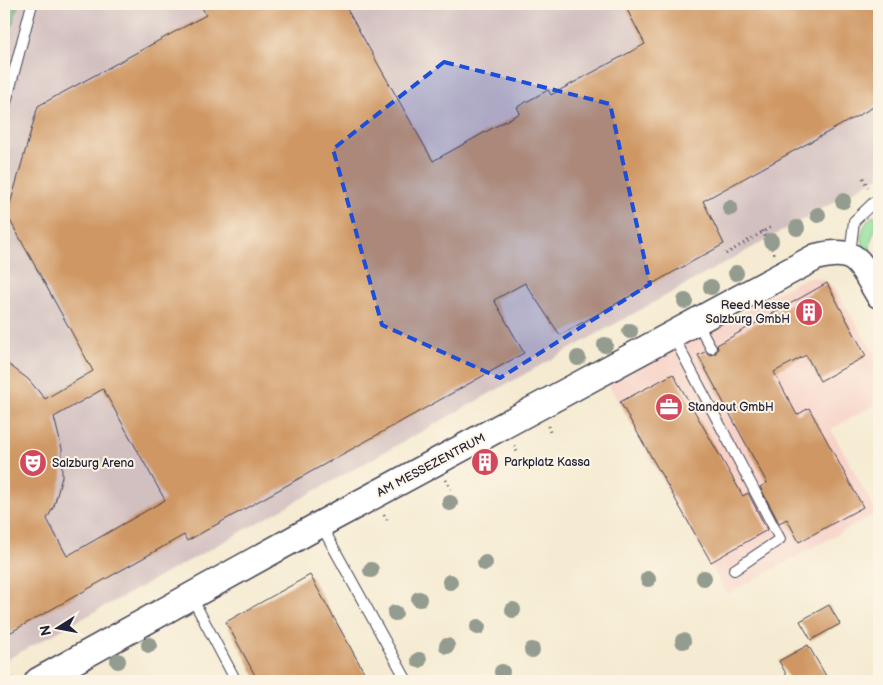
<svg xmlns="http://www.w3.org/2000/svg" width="883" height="685" viewBox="0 0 883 685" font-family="'Balsamiq Sans',sans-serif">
<rect width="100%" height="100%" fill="#fcf5e5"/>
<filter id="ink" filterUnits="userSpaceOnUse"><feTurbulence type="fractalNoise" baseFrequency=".02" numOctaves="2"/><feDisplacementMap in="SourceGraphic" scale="10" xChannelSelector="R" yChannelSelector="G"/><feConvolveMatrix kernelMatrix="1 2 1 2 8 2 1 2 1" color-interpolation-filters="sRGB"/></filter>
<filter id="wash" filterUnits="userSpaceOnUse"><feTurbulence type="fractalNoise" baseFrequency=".0096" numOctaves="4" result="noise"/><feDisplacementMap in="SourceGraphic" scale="20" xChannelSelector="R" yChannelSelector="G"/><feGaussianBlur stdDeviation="1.12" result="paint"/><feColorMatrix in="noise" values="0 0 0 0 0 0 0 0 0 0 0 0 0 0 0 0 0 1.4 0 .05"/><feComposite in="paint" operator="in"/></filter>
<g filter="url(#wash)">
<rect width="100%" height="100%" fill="#f5ebd2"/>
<!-- built -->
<path fill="#f7d1c7" d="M809 277 823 279 835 289 879 361V403L831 429 877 513 727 594 608 384 797 282Z"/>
<!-- industrial -->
<path fill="#d2bfc0" d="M18 4H879V177L205 552 4 661V56Z"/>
<!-- green -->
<path fill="#90e09e" stroke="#59816c" d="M874 215 879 224C868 238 869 251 873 267 863 248 854 230 874 215Z"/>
<!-- forest -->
<path fill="#74be85" stroke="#4b7060" d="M4 4H18L4 56Z"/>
<g id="blocks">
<!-- building -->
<path fill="#cf9764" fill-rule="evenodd" d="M200 4H344L433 161 520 113 517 107 548 90 551 95 645 44 624 4H879V104L703 201 724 244 560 335 525 283 494 300 524 353 187 541 184 535 4 636V361L28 379 45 399 93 371 7 215 38 106 206 15ZM103 389 165 500 67 556 47 519 54 506 62 477V449L54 417Z
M827 283 866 356 820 381 806 355 774 372 797 415 809 408 863 507 799 542 787 519 779 523 760 487 767 483 698 355 705 352 710 355 715 354 718 349 717 345Z
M673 374 743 496 748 493 767 530 711 562 620 402Z
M310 575 334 618 369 681H258L243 653 226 622Z
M829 605 840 624 811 640 800 621Z
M808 645 829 681H790L779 661Z"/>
</g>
</g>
<g filter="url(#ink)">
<use href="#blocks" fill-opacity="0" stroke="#424052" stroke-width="1"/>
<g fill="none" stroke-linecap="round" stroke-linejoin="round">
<!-- service casing -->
<g stroke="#424052" stroke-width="12">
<path id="service" d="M4 110 32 4
M850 254 854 221 874 202 879 199
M697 322 711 348
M673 336 780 539 734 570
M321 525 407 681
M191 596 236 681"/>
</g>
<!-- tertiary casing -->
<g stroke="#424052" stroke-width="29">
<path id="tertiary" d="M38 681 321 524 816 257C858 246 860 264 879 295"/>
</g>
<!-- path -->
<path stroke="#424052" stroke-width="3" stroke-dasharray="1 4" stroke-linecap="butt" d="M863 178 869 190
M762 231 775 254
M726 254 771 227
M548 426 551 435
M514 446 518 454
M446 480 451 489
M384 515 388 521
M4 665 14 681"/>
<!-- service -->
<use href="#service" stroke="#fff" stroke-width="10"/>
<!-- tertiary -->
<use href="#tertiary" stroke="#fff" stroke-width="26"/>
</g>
<!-- trees -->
<g fill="#939c8f">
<circle cx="843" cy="201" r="8"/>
<circle cx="730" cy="208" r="8"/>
<circle cx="818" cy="215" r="8"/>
<circle cx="797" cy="228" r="8"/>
<circle cx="771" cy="241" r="8"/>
<circle cx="736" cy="273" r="8"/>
<circle cx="711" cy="287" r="8"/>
<circle cx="685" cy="301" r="8"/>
<circle cx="630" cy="331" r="8"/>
<circle cx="605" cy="345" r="8"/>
<circle cx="578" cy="358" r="8"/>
<circle cx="450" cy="503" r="8"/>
<circle cx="485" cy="563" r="8"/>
<circle cx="371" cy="570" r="8"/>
<circle cx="704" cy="578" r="8"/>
<circle cx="648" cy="579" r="8"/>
<circle cx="450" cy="582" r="8"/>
<circle cx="419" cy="599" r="8"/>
<circle cx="513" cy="610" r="8"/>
<circle cx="395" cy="613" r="8"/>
<circle cx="478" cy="627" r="8"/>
<circle cx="683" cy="641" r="8"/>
<circle cx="149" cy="645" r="8"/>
<circle cx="447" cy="646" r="8"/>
<circle cx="532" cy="650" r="8"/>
<circle cx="419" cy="660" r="8"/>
<circle cx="118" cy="661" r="8"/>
<circle cx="502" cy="672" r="8"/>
</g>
</g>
<!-- marked area -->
<path fill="#1d4ed8" fill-opacity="0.2" stroke="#1d4ed8" stroke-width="4" stroke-dasharray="10 6" stroke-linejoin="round" d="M444 62 610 104 650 284 500 378 382 325 333 149Z"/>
<!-- icons -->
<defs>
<g id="building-disc" transform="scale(1.4375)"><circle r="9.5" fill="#d1495b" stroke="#fcf5e5"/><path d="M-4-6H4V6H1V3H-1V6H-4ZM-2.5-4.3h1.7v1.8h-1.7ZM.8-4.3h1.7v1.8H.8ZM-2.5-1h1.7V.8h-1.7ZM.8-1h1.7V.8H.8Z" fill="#fff"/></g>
<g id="office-disc" transform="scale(1.4375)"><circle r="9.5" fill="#d1495b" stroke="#fcf5e5"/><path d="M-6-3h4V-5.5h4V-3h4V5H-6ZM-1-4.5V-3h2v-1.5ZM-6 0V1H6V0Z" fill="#fff"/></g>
<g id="theatre-disc" transform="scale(1.4375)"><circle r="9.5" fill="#d1495b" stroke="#fcf5e5"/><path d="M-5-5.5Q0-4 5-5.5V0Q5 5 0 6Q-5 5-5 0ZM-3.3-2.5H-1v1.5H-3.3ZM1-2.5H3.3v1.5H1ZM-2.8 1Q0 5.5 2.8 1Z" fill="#fff"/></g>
</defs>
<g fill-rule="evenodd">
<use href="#building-disc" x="809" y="312"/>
<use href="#office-disc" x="669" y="407"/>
<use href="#building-disc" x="485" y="462"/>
<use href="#theatre-disc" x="33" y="463"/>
</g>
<g text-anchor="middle" stroke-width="4" stroke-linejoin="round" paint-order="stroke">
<!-- poi labels -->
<g font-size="12" fill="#22223b" stroke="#fcf5e5" text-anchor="start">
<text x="790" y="309" text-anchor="end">Reed Messe<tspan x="790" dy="14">Salzburg GmbH</tspan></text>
<text x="688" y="411">Standout GmbH</text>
<text x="504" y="466">Parkplatz Kassa</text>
<text x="52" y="467">Salzburg Arena</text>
</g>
<!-- street labels -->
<g font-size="12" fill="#22223b" stroke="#fcf5e5">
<text transform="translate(431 465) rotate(-28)" y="4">AM MESSEZENTRUM</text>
</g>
</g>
<!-- margin -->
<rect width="883" height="685" fill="none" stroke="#fcf5e5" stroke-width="20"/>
<!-- north arrow -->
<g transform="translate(58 628) rotate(259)" stroke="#fcf5e5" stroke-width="4" paint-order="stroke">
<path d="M0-4L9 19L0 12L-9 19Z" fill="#22223b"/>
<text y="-8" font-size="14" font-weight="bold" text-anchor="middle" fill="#22223b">N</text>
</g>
</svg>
